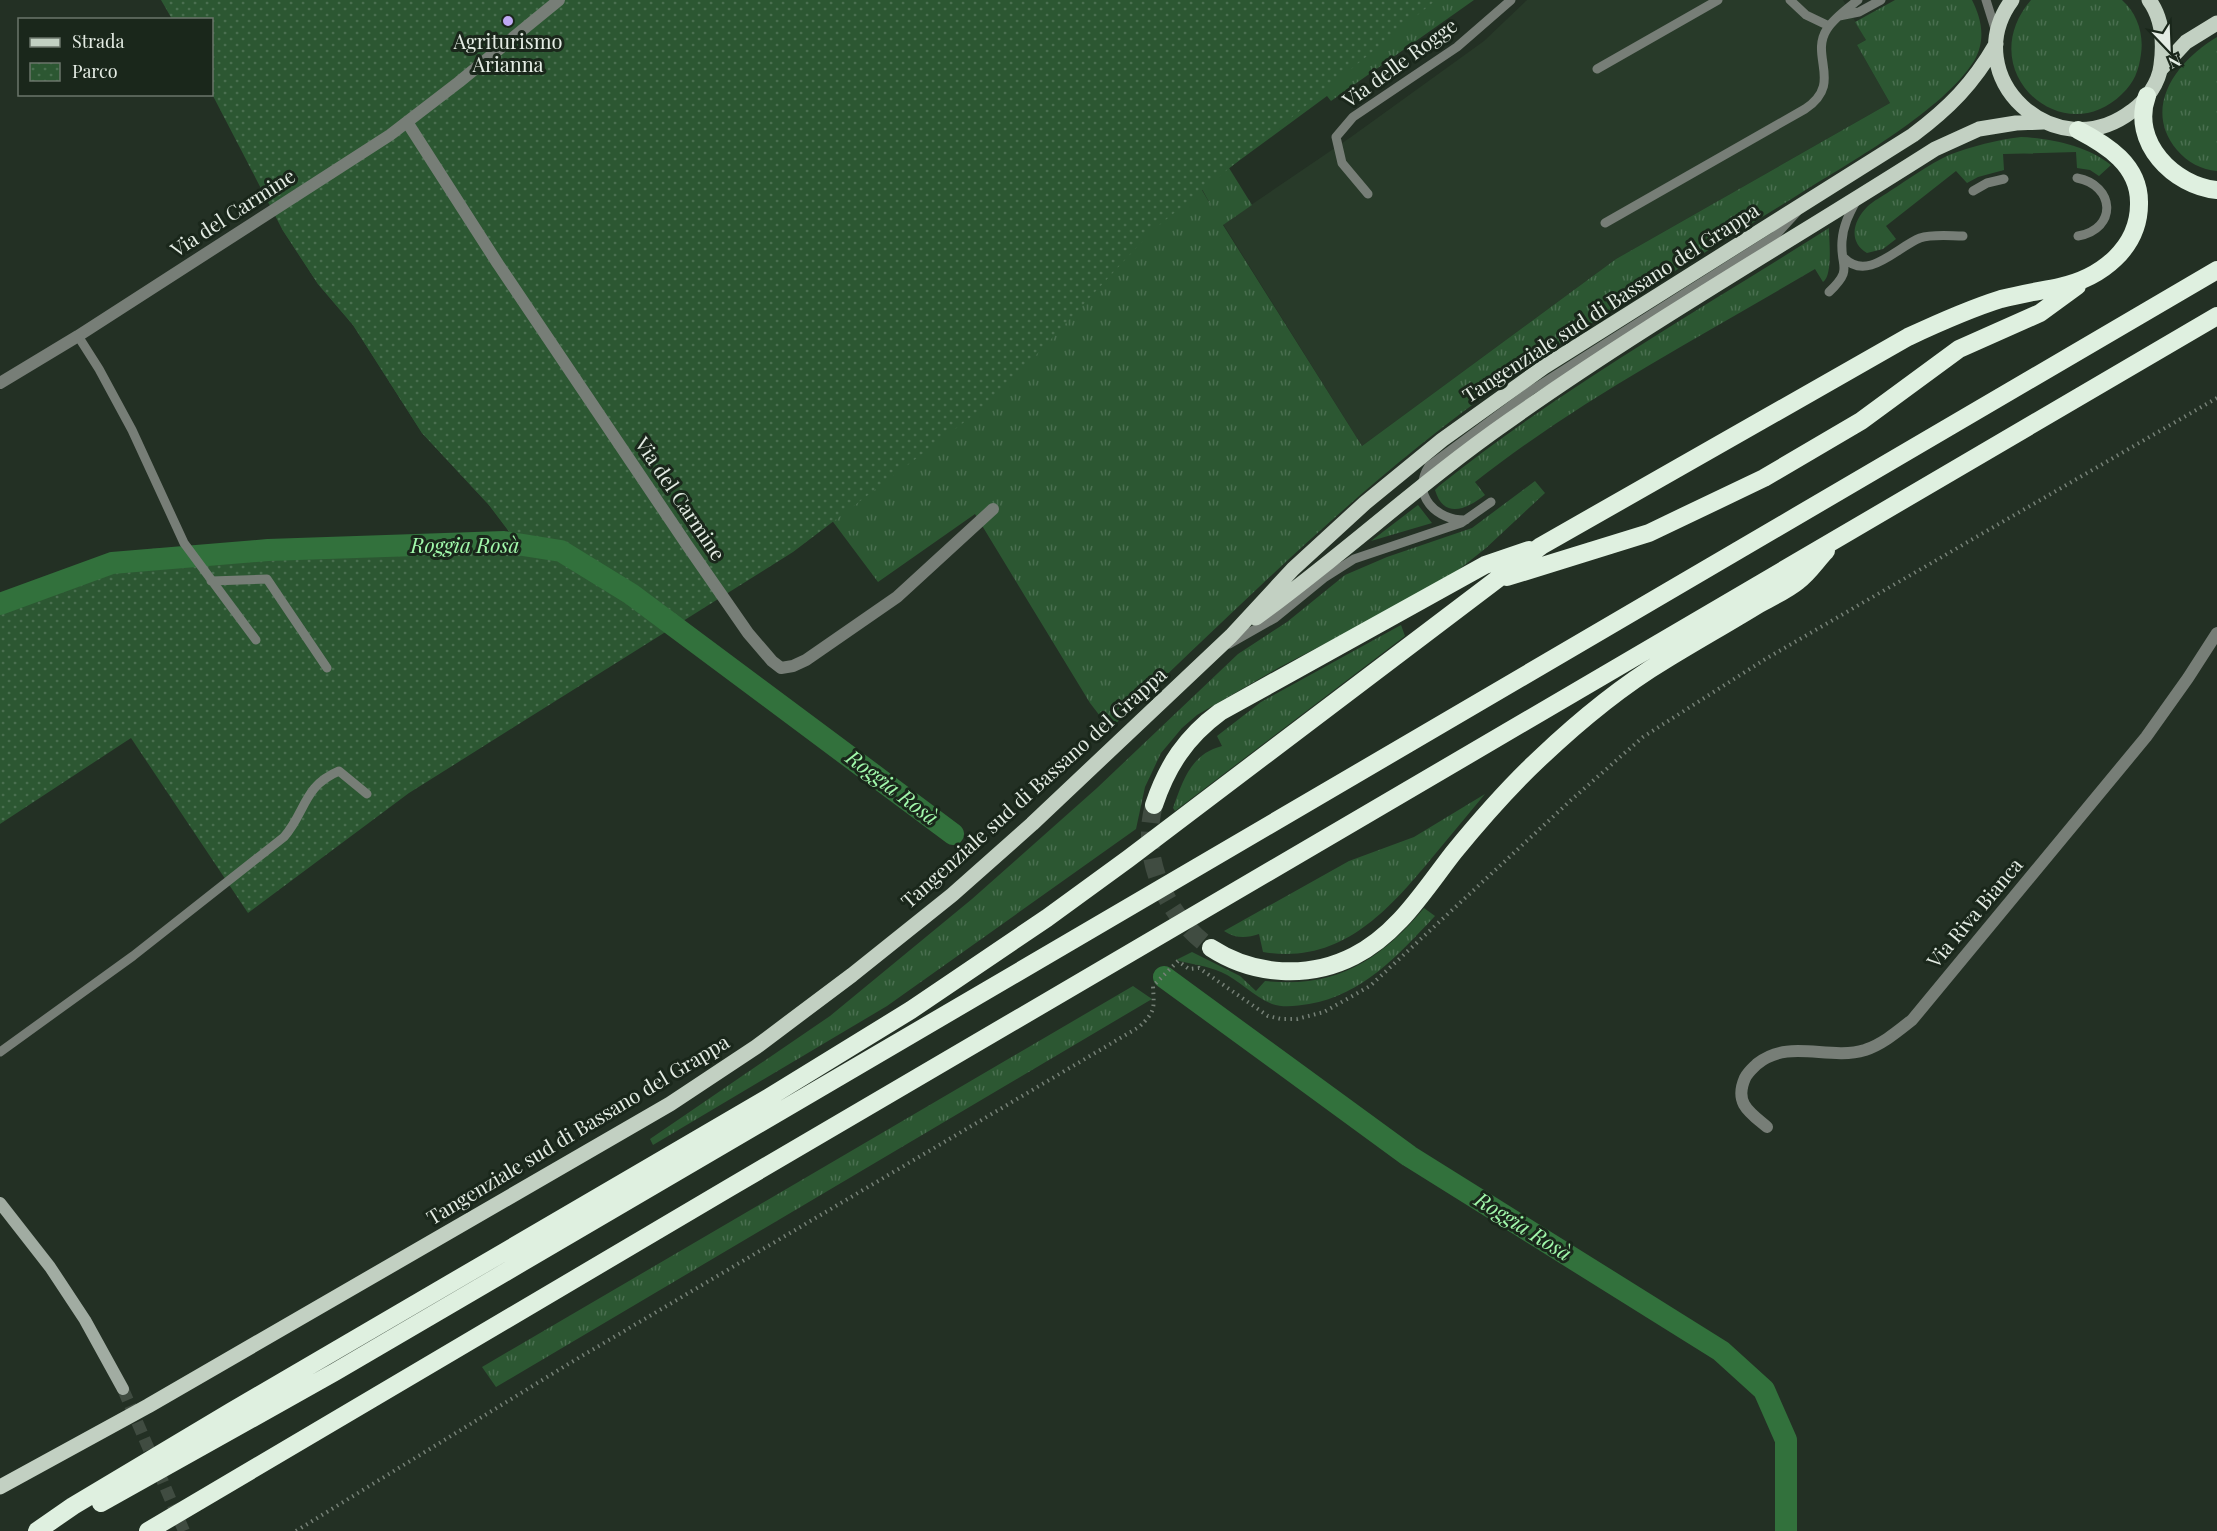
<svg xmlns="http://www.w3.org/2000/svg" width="2217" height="1531" viewBox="0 0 2217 1531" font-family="'Playfair Display',serif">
<defs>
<pattern id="grass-tufts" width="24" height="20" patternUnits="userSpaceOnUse" patternTransform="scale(1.5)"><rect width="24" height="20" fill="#2c5732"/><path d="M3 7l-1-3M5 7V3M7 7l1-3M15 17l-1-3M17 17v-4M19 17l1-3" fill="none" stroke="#4a6f50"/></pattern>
<pattern id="park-dots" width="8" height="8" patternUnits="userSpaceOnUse" patternTransform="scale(1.5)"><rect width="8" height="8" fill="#2c5732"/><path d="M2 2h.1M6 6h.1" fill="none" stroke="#4a6f50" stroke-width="1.8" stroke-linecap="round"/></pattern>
</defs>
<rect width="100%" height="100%" fill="#233024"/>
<!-- built -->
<path fill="#283a29" d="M1527 0H1843L1866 40 1857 45 1890 103 1616 259 1362 446 1223 224 1351 137 1484 41Z"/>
<!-- grass -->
<path fill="url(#grass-tufts)" d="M1097 0H1474L1331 101 1327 96 1229 168 1252 205 1223 225 1362 446 1616 259 1890 103 1857 45 1866 40 1855 22 1895 0H1972C1982 20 1986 40 1974 61 1943 110 1854 160 1804 191 1701 256 1592 319 1494 389 1355 488 1234 612 1110 729L1090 703 975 514 878 582 739 396 511 534 489 505 422 433 353 325 318 284 282 229 422 129 1199 185 1213 209Z
M2031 0H2122C2137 13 2144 34 2141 54 2139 70 2134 83 2122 94 2062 153 1971 70 2031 0Z
M2217 37V171C2202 170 2187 162 2177 150 2141 107 2178 60 2217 37Z
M2021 137C2050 138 2088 146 2111 165L2099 176 2090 170 2077 168 2076 152 2003 154 2004 170 1978 177 1967 183 1956 171 1886 226 1896 239 1883 249 1867 253C1848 242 1853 221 1867 207 1873 201 1883 196 1890 191 1909 179 1929 164 1949 155 1973 146 1996 140 2021 137Z
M1829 228C1829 241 1833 275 1823 282L1815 269C1700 337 1580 399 1475 482L1485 495C1467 509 1444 520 1435 490L1439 486C1561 388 1698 311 1829 228Z
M1535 481 1545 493 1486 548 1442 583 1278 668 1197 715 1182 728 1161 753 1145 787 1136 829 887 1006 653 1145 650 1139 830 1016 972 899 1097 788 1238 654 1287 622 1345 575 1387 557 1472 528Z
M1418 505 1432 523 1371 541Z
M1401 625 1405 636 1175 811 1173 808C1183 780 1191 754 1222 746L1217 736 1261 702Z
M1485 794C1467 816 1449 837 1431 859 1387 912 1340 965 1263 952L1259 934C1247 938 1236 939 1224 931L1349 861 1414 837Z
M1424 908 1435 916C1399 954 1363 995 1309 1004 1297 1006 1283 1008 1272 1004 1253 996 1239 980 1221 972 1208 966 1190 964 1176 960L1192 952 1240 976 1256 991 1265 981C1335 989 1381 960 1424 908Z
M1133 986 1152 999 496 1387 482 1367Z"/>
<!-- park -->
<path fill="url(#park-dots)" d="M161 0H1436L1152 231 996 398 793 552 409 793 248 913 131 738 0 824V596L104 558 151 549 200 546 511 538V534L489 505 422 433 353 325 318 284 282 229 212 94V20L172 19Z"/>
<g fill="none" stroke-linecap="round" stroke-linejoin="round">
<!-- canal -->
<path stroke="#32713c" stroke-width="22" d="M0 604 112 563 268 550 504 542 561 551 631 594 953 834
M1164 977 1409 1156 1721 1351 1764 1390 1786 1440V1531"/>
<!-- secondary-tunnel -->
<path stroke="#404c41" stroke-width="12" stroke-dasharray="12 6" stroke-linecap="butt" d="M123 1389 184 1531"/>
<!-- highway-tunnel -->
<path stroke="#404c41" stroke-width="18" stroke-dasharray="18 9" stroke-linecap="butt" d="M1154 805C1139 858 1167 917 1211 948"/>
<!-- path -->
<path stroke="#768177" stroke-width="4" stroke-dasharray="1.5 4.5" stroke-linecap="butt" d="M296 1531 570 1363 1139 1027C1156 1011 1154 1008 1153 986L1178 961 1189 969 1199 968 1268 1016 1281 1019H1297L1324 1012 1370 986 1570 801 1643 737 1767 658 2217 398"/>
<!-- lane -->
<path stroke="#777e77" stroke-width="9" d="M1790 0 1806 15 1829 26
M1986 0 1996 32
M1839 16 1859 12 1881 0
M1597 69 1718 0
M2077 178C2115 185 2118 229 2078 236
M1973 191 1987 183 2004 179
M1368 194 1342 163 1336 137 1353 117 1457 47 1511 0
M1605 223 1805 109C1844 83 1809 57 1827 29 1834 18 1848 8 1858 0
M1844 258C1868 282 1897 247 1920 238 1932 234 1950 236 1963 236
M1829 292C1854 268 1840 268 1842 241 1843 226 1849 214 1856 201
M78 336 99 369 132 430 184 543 256 640
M1466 520C1437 521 1410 495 1429 466L1532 390 1775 236 1797 212
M211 581 267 579 327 668
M1229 644 1275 618 1324 578 1354 559 1461 523 1491 502
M0 1052 133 956 284 837C306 812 303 786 339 771L367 794"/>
<!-- street -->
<path stroke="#777e77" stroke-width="12" d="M407 122 498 264 687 545 748 633 772 661 781 668 793 666 806 660 897 597 993 509
M0 383 78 336 390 135 459 82 559 0
M1767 1127C1749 1112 1734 1103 1745 1078 1748 1072 1752 1069 1757 1064 1789 1038 1828 1061 1865 1050 1883 1044 1898 1031 1912 1020L2146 737 2188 678 2217 633"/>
<!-- secondary -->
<path stroke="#a1aca2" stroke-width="12" d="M0 1203 50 1267 85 1320 123 1389"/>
<!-- primary -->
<path stroke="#c2d0c2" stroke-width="15" d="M2012 0C1956 76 2055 170 2132 111 2146 101 2159 83 2161 65 2164 43 2163 19 2149 0
M2160 70 2186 42 2217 23
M1256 618C1343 555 1422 481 1510 420 1647 323 1794 239 1935 149L1979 129 2016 123 2043 122
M0 1487 148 1406 670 1104 756 1047 852 975 952 895 1032 824 1231 636 1293 569 1365 503 1442 440 1544 367 1913 135C1949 108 1973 84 1996 44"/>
<!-- highway -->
<path stroke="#dff0e0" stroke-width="18" d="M2147 96C2130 142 2174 186 2217 190
M1507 577 1649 533 1764 478 1861 421 1959 349 2040 313 2077 286
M1154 805C1167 766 1186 737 1220 712L1485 565 1529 550
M1211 948C1254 976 1309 979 1354 956 1398 934 1425 889 1454 852 1481 819 1509 787 1540 758 1578 722 1620 687 1665 660 1696 641 1728 623 1759 604 1772 597 1787 590 1798 581 1809 573 1817 560 1826 551
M101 1503 335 1372 2217 270
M37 1531 73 1506 232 1411 766 1099 911 1010 1047 918 1128 859 1541 546 1908 337C1938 323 1969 309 2001 299 2020 294 2039 291 2059 287 2101 278 2140 248 2139 202 2139 165 2107 145 2078 130
M148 1531 729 1188 2217 316"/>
</g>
<!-- markers -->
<circle fill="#bfa9f4" stroke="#1a271b" stroke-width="2" cx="508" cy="21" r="6"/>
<g text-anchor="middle" stroke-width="6" stroke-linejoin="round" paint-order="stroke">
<!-- poi labels -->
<g font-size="20" fill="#e4ece4" stroke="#1a271b">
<text x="508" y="49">Agriturismo<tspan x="508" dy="23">Arianna</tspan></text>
</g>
<!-- street labels -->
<g font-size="20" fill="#e4ece4" stroke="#1a271b">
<text transform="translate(1400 63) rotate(-36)" y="7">Via delle Rogge</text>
<text transform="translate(233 213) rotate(-33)" y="7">Via del Carmine</text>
<text transform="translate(1611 303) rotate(-33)" y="7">Tangenziale sud di Bassano del Grappa</text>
<text transform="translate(680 499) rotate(56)" y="7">Via del Carmine</text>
<text transform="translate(1034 788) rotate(-42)" y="7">Tangenziale sud di Bassano del Grappa</text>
<text transform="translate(1975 913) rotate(-50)" y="7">Via Riva Bianca</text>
<text transform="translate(578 1130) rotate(-31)" y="7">Tangenziale sud di Bassano del Grappa</text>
</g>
<!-- water labels -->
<g font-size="21" font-style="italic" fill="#a1f8ab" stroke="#1a271b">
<text x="465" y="553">Roggia Rosà</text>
<text transform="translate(892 788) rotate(37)" y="7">Roggia Rosà</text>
<text transform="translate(1523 1227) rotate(32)" y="7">Roggia Rosà</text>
</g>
</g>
<!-- legend -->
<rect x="18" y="18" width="195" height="78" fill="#1a271b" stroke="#6b766b" stroke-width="1.5"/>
<rect x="30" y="38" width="30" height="9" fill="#c2d0c2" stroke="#6b766b" stroke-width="1.5"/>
<text x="72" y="48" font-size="18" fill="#e4ece4">Strada</text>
<rect x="30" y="63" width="30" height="18" fill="url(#park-dots)" stroke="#6b766b" stroke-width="1.5"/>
<text x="72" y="78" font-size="18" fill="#e4ece4">Parco</text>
<!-- north arrow -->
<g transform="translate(2169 48) rotate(157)" stroke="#1a271b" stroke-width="4.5" paint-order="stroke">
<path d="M0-4.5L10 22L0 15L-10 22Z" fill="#e4ece4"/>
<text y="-9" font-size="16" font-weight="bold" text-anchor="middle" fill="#e4ece4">N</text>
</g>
</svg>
